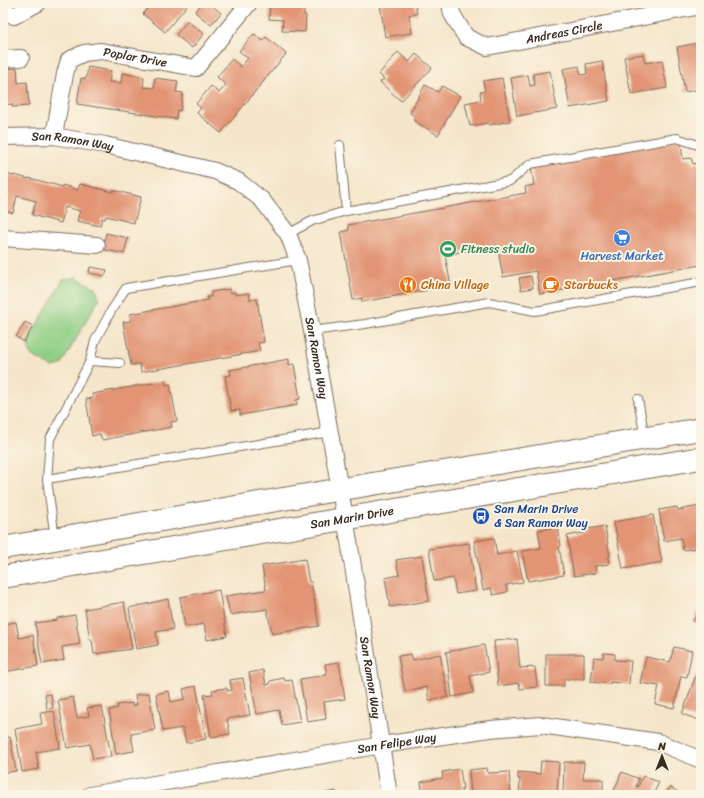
<svg xmlns="http://www.w3.org/2000/svg" width="704" height="798" viewBox="0 0 704 798" font-family="Sriracha,sans-serif">
<rect width="100%" height="100%" fill="#fcf5e5"/>
<filter id="ink" filterUnits="userSpaceOnUse"><feTurbulence type="fractalNoise" baseFrequency=".025" numOctaves="2"/><feDisplacementMap in="SourceGraphic" scale="8" xChannelSelector="R" yChannelSelector="G"/><feConvolveMatrix kernelMatrix="1 2 1 2 8 2 1 2 1" color-interpolation-filters="sRGB"/></filter>
<filter id="wash" filterUnits="userSpaceOnUse"><feTurbulence type="fractalNoise" baseFrequency=".012" numOctaves="4" result="noise"/><feDisplacementMap in="SourceGraphic" scale="16" xChannelSelector="R" yChannelSelector="G"/><feGaussianBlur stdDeviation="0.9" result="paint"/><feColorMatrix in="noise" values="0 0 0 0 0 0 0 0 0 0 0 0 0 0 0 0 0 1.4 0 .05"/><feComposite in="paint" operator="in"/></filter>
<g filter="url(#wash)">
<rect width="100%" height="100%" fill="#f5e6cb"/>
<!-- green -->
<path fill="#8ece85" stroke="#647c52" d="M75 277 96 288 99 299 61 365 52 367 31 355 27 342 63 280Z"/>
<g id="blocks">
<!-- building -->
<path fill="#e29475" d="M152 3H189L165 32 143 14Z
M202 3H209L221 13 211 25 195 12Z
M270 3H304V15H306L305 32 282 31 283 20 269 19Z
M386 3H415L417 14 409 15 412 33 385 37 380 4Z
M187 21 204 34 192 48 176 35Z
M254 34 263 41 266 37 286 54 221 133 197 113 201 108 196 104 211 86 219 93 226 85 217 77 232 59 241 67 248 58 239 51Z
M698 43 700 54H701V89L685 92 677 47Z
M398 52 409 62 416 54 432 68 401 101 380 82 384 79 379 74Z
M643 54 645 63 662 60 667 88 631 94 624 57Z
M602 61 609 101 570 108 563 69 579 66 581 75 587 74 586 64Z
M88 67 111 71 109 82 121 83 122 73 144 77 143 87 154 88 155 78 178 81 176 92 183 93 180 111 177 110 176 119 77 104 81 78 86 79Z
M17 68 18 83 27 82 29 106 12 107V104L3 105V69Z
M550 71 557 109 517 116 511 78 528 75 530 86 535 85 533 74Z
M502 78 510 121 489 125 488 123 470 126 465 103 481 100 480 92 485 91 483 81Z
M425 85 438 92 442 86 460 96 438 135 414 121 416 117 410 113Z
M680 139 683 159 691 158 693 164 701 162V265L540 294 536 271 503 277 497 245 445 255 451 286 362 302V298L353 300 341 232 349 230 348 225 526 193 525 187 534 185 531 166Z
M6 174 14 176V175L29 179V178L63 187V185L78 190 80 184 113 192V190L141 197 134 223 106 216 105 219 102 218 100 226 77 221 80 211 65 207 61 223 32 215 36 201 17 196 13 213 3 210V186Z
M106 233 128 238 124 254 102 249Z
M90 267 107 270 105 276 89 273Z
M531 276 533 288 521 290 519 278Z
M230 289 231 293 235 292V295L249 293 250 300 257 299 264 342 258 343 260 351 141 372 140 364 131 365 123 322 131 321 130 314 208 300 207 297H211V292Z
M25 322 33 326 24 342 16 337Z
M289 359V365L294 364 300 399 296 400 297 405 240 415V410L231 411 225 376 231 375 230 370Z
M165 381 166 385 170 384 177 421 171 422 172 427 102 440 100 434 92 436 86 399 93 398 92 394Z
M700 506 701 556 699 548 683 550 681 538 664 541 659 510 677 507 678 510Z
M653 515 662 562 623 569 614 522Z
M605 526 610 557H608L609 564 595 566 596 573 574 576 567 536 588 532V529Z
M558 527 561 546 559 547 564 575 528 581 522 551 541 548 538 530Z
M494 538 497 555 517 551 523 582 506 585 507 592 493 595 491 588 483 590 474 541Z
M469 543 476 591 456 594 453 578 434 581 429 549Z
M422 556 429 601 390 607 385 578 399 575 396 560Z
M305 559 309 582H311L319 626 272 634 267 609 230 615 226 596 266 590 262 566Z
M219 590 227 636 207 640 204 624 185 627 180 597Z
M168 599 173 629 156 632 158 645 136 649 129 608Z
M124 602 132 649 94 654 92 640H90L85 609Z
M701 607V626L693 621Z
M75 615 80 644 62 647 64 660 42 664 35 623 57 620V618Z
M16 622 19 638 33 635 38 666 3 672V624Z
M517 639 520 668 535 667 537 687 520 689 519 683 498 686 494 641Z
M484 645 489 672 470 676 473 693 452 697 446 652Z
M674 647 692 651 687 677 681 676 674 708 655 704 659 686 640 683 646 657 670 662Z
M604 653 615 654V660L631 661 629 684 610 682V684L591 682 594 657 603 658Z
M411 654 413 660 440 654 448 697 429 700 427 687 405 691 398 656Z
M546 654H584V679H564V686H546Z
M339 662 345 699 324 702 326 719 307 722 300 679 327 675 325 664Z
M263 670 266 685 270 684V681L284 678 285 681 292 680 300 722 282 725 279 710 257 714 249 673Z
M696 675 701 677V714L699 720 682 714Z
M243 678 250 715 227 719 230 734 211 737 204 695 213 694 212 690 227 688V691L232 690 230 680Z
M196 686 206 739 186 743 183 728 163 731 156 694 169 691 171 702 185 699 183 689Z
M149 693 155 730 131 734 134 751 116 754 109 710 118 708 117 705 132 703V706L137 705 135 695Z
M51 694 53 708 47 709 45 695Z
M73 697 77 718 89 716 87 708 102 706 111 756 93 759 90 744 67 748 58 700Z
M54 711 60 748 36 752 39 769 22 772 15 729 42 724 40 713Z
M10 737 16 771 3 773V739Z
M541 761 559 762 557 795H519L520 779H518V772L540 774Z
M564 762H584L583 779H603V795H563Z
M487 768 488 773 509 772 511 795H471L469 770Z
M460 769 463 789H461L462 795H423L421 782 443 778 442 772Z
M622 772 639 779 636 787H638L643 776 659 782 653 795H612Z
M670 787 683 795H665Z
M336 791 337 795H320L319 794Z"/>
</g>
</g>
<g filter="url(#ink)">
<use href="#blocks" fill-opacity="0" stroke="#7c6c5b" stroke-width="1"/>
<g fill="none" stroke-linecap="round" stroke-linejoin="round">
<!-- lane casing -->
<g stroke="#7c6c5b" stroke-width="10">
<path id="lane" d="M340 145 346 211 510 181 530 164 677 138 701 146
M288 234 312 221 346 211
M312 331 365 324 489 302 535 311 701 282
M90 361 120 363
M638 399 645 438
M47 479 50 439 90 361 95 341 111 311 126 288 298 260
M55 539 47 479 330 432"/>
</g>
<!-- street casing -->
<g stroke="#7c6c5b" stroke-width="18">
<g id="street">
<path id="s1" d="M450 3 452 14 466 37 487 47 701 6"/>
<path d="M3 9 14 16 38 3"/>
<path d="M3 59 21 58"/>
<path id="s2" d="M54 136 65 74 69 60 84 53 101 51 196 68 249 3"/>
<path id="s3" d="M3 137 54 136 105 145 215 171 238 181 262 200 288 234 298 260 312 331 349 541 389 795"/>
<path d="M3 238 97 245"/>
<path id="s4" d="M90 795 382 745 490 729 541 725 658 742 701 760"/>
</g>
</g>
<!-- secondary casing -->
<g stroke="#7c6c5b" stroke-width="24">
<g id="secondary">
<path d="M3 548 253 504 701 429"/>
<path id="s5" d="M3 577 701 458"/>
</g>
</g>
<!-- lane -->
<use href="#lane" stroke="#fff" stroke-width="8"/>
<!-- street -->
<use href="#street" stroke="#fff" stroke-width="16"/>
<!-- secondary -->
<use href="#secondary" stroke="#fff" stroke-width="22"/>
</g>
</g>
<!-- icons -->
<defs>
<g id="supermarket-disc" transform="scale(0.9)"><circle r="9.5" fill="#3f7fe0" stroke="#fcf5e5"/><path d="M-6-5.5h2.5l.6 2H6L4.5 2H-2.5L-4.4-4H-6ZM-1.5 3.2a1.3 1.3 0 1 0 .1 0ZM3 3.2a1.3 1.3 0 1 0 .1 0Z" fill="#fff"/></g>
<g id="stadium-disc" transform="scale(0.9)"><circle r="9.5" fill="#2e9e5b" stroke="#fcf5e5"/><path d="M0-5a6.5 5 0 1 0 0 10a6.5 5 0 1 0 0-10ZM-3.5-1.8h7v3.6h-7Z" fill="#fff"/></g>
<g id="restaurant-disc" transform="scale(0.9)"><circle r="9.5" fill="#e8710a" stroke="#fcf5e5"/><path d="M-5-6h1v4h1v-4h1v4h1v-4h1v5L-1.5 .5V6h-2V.5L-5-1ZM5-6V6H3V1.5H1.5Q1.5-4 5-6Z" fill="#fff"/></g>
<g id="cafe-disc" transform="scale(0.9)"><circle r="9.5" fill="#e8710a" stroke="#fcf5e5"/><path d="M-5.5-4.5H6V0H3Q3 3.5 0 3.5H-2.5Q-5.5 3.5-5.5 0ZM3-3.2v2h1.7v-2ZM-6 4.5H4V6H-6Z" fill="#fff"/></g>
<g id="bus-disc" transform="scale(0.9)"><circle r="9.5" fill="#1a4fb4" stroke="#fcf5e5"/><path d="M-5-6H5V4H4V6H2V4H-2V6H-4V4H-5ZM-3.5-4V0h7V-4ZM-3.5 1.2v1.5H-2V1.2ZM2 1.2v1.5H3.5V1.2Z" fill="#fff"/></g>
</defs>
<g fill-rule="evenodd">
<use href="#supermarket-disc" x="622" y="238"/>
<use href="#stadium-disc" x="448" y="249"/>
<use href="#restaurant-disc" x="408" y="285"/>
<use href="#cafe-disc" x="551" y="285"/>
<use href="#bus-disc" x="481" y="516"/>
</g>
<g text-anchor="middle" stroke-width="4" stroke-linejoin="round" paint-order="stroke">
<!-- street labels -->
<g font-size="12" fill="#3b2a1e" stroke="#fcf5e5">
<text dy="4" stroke="none"><textPath href="#s1" startOffset="140">Andreas Circle</textPath></text>
<text dy="4" stroke="none"><textPath href="#s2" startOffset="146">Poplar Drive</textPath></text>
<text dy="4" stroke="none"><textPath href="#s3" startOffset="70">San Ramon Way</textPath></text>
<text dy="4" stroke="none"><textPath href="#s3" startOffset="442">San Ramon Way</textPath></text>
<text dy="4" stroke="none"><textPath href="#s5" startOffset="354">San Marin Drive</textPath></text>
<text dy="4" stroke="none"><textPath href="#s3" startOffset="766">San Ramon Way</textPath></text>
<text dy="4" stroke="none"><textPath href="#s4" startOffset="311">San Felipe Way</textPath></text>
</g>
<!-- leisure labels -->
<g font-size="12" fill="#27864d" stroke="#fcf5e5" text-anchor="start">
<text x="461" y="253">Fitness studio</text>
</g>
<!-- shop labels -->
<g font-size="12" fill="#366cbe" stroke="#fcf5e5">
<text x="622" y="260">Harvest Market</text>
</g>
<!-- food labels -->
<g font-size="12" fill="#c56008" stroke="#fcf5e5" text-anchor="start">
<text x="421" y="289">China Village</text>
<text x="564" y="289">Starbucks</text>
</g>
<!-- transit labels -->
<g font-size="12" fill="#164399" stroke="#fcf5e5" text-anchor="start">
<text x="494" y="513">San Marin Drive<tspan x="494" dy="14">&amp; San Ramon Way</tspan></text>
</g>
</g>
<!-- margin -->
<rect width="704" height="798" fill="none" stroke="#fcf5e5" stroke-width="16"/>
<!-- north arrow -->
<g transform="translate(662 756)" stroke="#fcf5e5" stroke-width="3" paint-order="stroke">
<path d="M0-3L7 15L0 10L-7 15Z" fill="#3b2a1e"/>
<text y="-6" font-size="11" font-weight="bold" text-anchor="middle" fill="#3b2a1e">N</text>
</g>
</svg>
